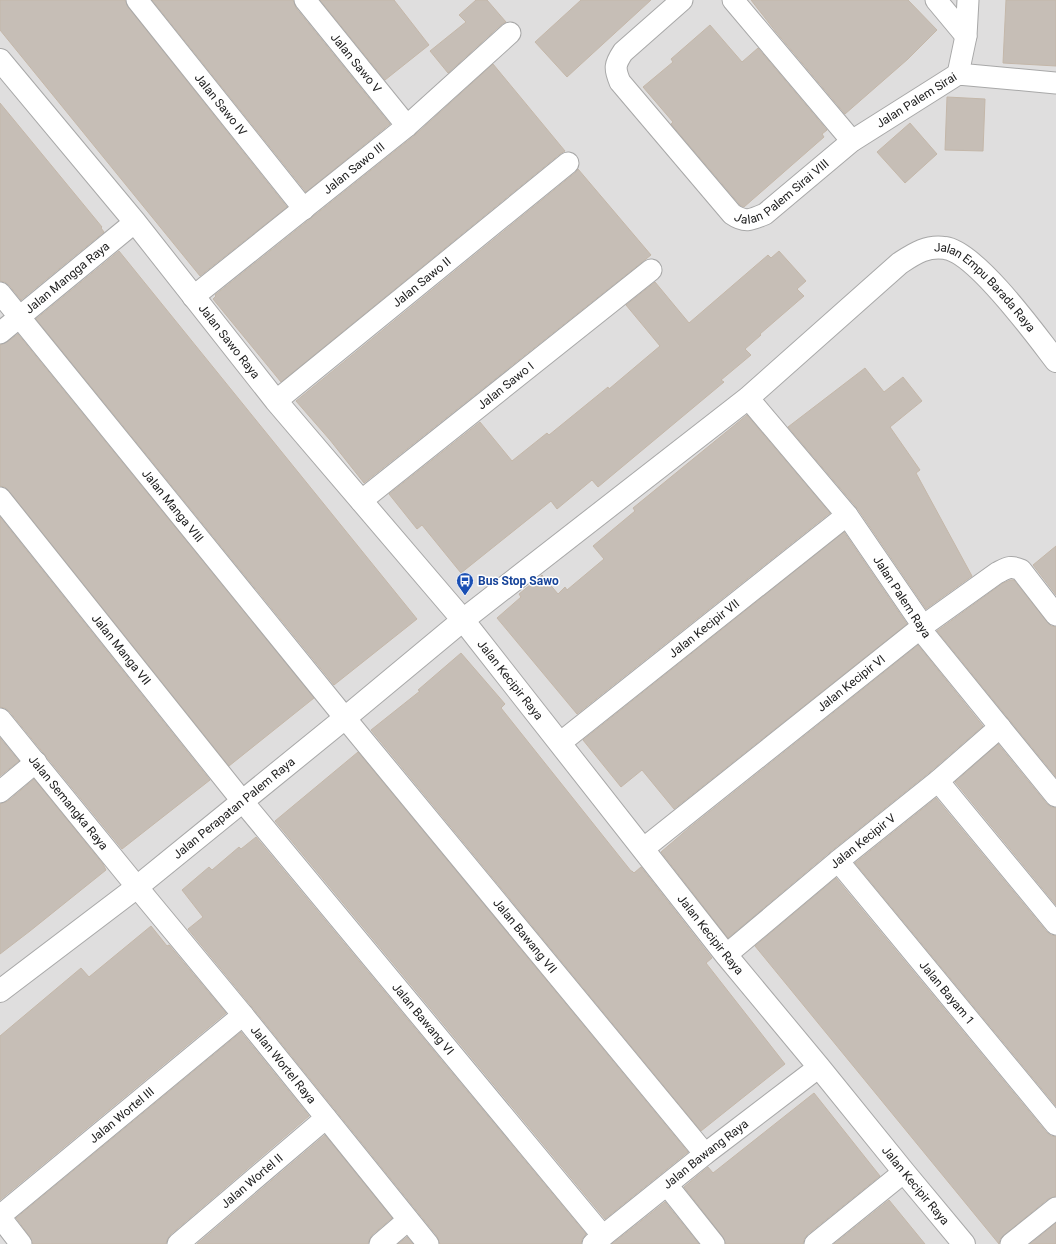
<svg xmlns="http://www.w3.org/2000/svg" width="1056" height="1244" viewBox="0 0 1056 1244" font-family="Roboto,sans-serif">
<rect width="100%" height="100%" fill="#f1efe7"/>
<!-- residential -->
<path fill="#dfdede" d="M0 0H1056V1244H0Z"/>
<!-- building -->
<path fill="#c6beb6" stroke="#c4b7a9" d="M0 0H125L128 7 287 207 200 276 0 30Z
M152 0H293L296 8 390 124 306 192Z
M320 0H394L429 45 385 80Z
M476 0H487L506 22 502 24 448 73 430 51 466 22 459 15Z
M581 0H651L567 77 535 42Z
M751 0H908L937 30 908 59 845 114 776 32Z
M1006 0H1056V66L1003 63Z
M710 25 742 62 758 48 827 130 822 134 824 137 744 207 740 205 671 124 673 122 643 87 673 62 671 59Z
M493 64 565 151 560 154 281 382 213 299 216 296 215 295 415 135Z
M947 97 985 99 983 151 945 150Z
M0 103 102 227 101 228 104 232 21 300 9 285 5 282 0 281Z
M910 123 937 154 905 183 877 152Z
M578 169 651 255 364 483 330 440 296 401 576 172Z
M119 251 417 619 334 685 36 319Z
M779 251 806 281 797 289 804 296 760 334 761 335 745 349 751 355 721 380 724 382 598 487 592 480 557 509 551 501 461 573 422 525 417 529 389 494 480 422 512 461 547 433 549 435 608 387 609 389 660 346 626 305 655 282 689 323 768 255 771 258Z
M18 334 314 698 229 766 9 491 5 487 0 486V345L7 342Z
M865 368 884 392 903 377 922 401 890 427 920 470 916 473 972 576 926 609 857 508 788 427Z
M747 415 830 513 577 714 497 618 521 597 519 594 542 575 558 594 565 587 567 590 604 559 593 546 635 511 633 508Z
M0 517 210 780 122 849 9 711 5 708 0 707Z
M844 532 907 624 674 809 642 770 621 787 583 740Z
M1056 546V595L1033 565Z
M1011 580H1014L1047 622 1051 626 1056 627V777L937 631 1003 583Z
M918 645 983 726 930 772 830 852 728 938 661 852 689 828Z
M461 653 505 704 501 708 631 871H632L634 873 641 867 712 958 706 963 785 1064 701 1131 371 730 420 691 418 690Z
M0 738 19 761 0 776Z
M998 744 1047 804 1051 807 1056 808V905L955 782Z
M358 752 688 1152 605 1219 275 821Z
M34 779 103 864 106 870 30 931 0 954V804L8 801Z
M936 798 1047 932 1051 935 1056 936V1106L855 863Z
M256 837 586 1234 582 1239 581 1244H440L437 1236 252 1007 188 929 203 917 182 890 209 867 212 870 239 847 241 849Z
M836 878 1047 1133 1051 1136 1056 1137V1196L1048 1199 1004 1235 1000 1239 999 1244 755 946Z
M151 926 167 946 169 945 226 1013 0 1200V1036L81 968 89 977Z
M241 1032 309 1116 170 1235 167 1240 166 1244H33L30 1237 16 1218Z
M814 1093 880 1176 807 1235 804 1239 803 1244H726L723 1237 684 1187 708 1167 713 1173Z
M325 1135 392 1218 372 1235 369 1240 368 1244H197Z
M889 1200 925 1244H834Z
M665 1202 699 1244H612Z
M1056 1223V1244H1030Z
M407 1237 413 1244H398Z"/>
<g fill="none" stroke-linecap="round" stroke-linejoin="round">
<!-- minor casing -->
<g stroke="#a8a8a8" stroke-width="23">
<g id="minor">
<path id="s1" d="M137 0 304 209"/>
<path id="s2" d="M305 0 407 126"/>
<path id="s3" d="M682 0 623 52C615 64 614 68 620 82L732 214C745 223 751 220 765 214L852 141 958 74 1056 83"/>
<path d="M733 0 852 141"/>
<path d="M936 0 966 36"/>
<path d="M958 74 966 36 968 0"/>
<path id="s4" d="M0 293 345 718 705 1154"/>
<path id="s5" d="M193 297 407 126 510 33"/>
<path id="s6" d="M0 333 135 222"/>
<path d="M748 398 847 515 923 626 925 635 1056 796"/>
<path id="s7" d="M276 401 568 163"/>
<path id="s8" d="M0 498 243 802 603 1236"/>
<path id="s9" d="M361 501 651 270"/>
<path id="s10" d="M0 719 137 887 243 1015 428 1244"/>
<path id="s11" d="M560 743 847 515"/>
<path d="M938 781 1056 924"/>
<path d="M0 792 36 762"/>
<path id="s12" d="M643 849 923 626 997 573C1007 568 1010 565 1021 570L1056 615"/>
<path id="s13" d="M838 861 1056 1125"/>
<path id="s14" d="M726 955 838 861 938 781 1000 727"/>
<path d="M667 1185 714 1244"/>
<path id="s15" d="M0 1216 243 1015"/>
<path d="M0 1217 21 1244"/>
<path id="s16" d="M178 1244 326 1118"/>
<path d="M380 1244 408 1220"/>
<path id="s17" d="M593 1244 705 1154 819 1067"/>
<path d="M815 1244 904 1172"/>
<path d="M1011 1244 1056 1208"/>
</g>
</g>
<!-- tertiary casing -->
<g stroke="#a8a8a8" stroke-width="24">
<g id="tertiary">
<path id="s18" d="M0 60 135 222 276 401 463 620 726 955 819 1067 904 1172 964 1244"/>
<path id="s19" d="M0 991 137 887 345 718 463 620 748 398 900 263C914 254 927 245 945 248 976 252 1036 335 1056 361"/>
</g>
</g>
<!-- minor -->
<use href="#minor" stroke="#fff" stroke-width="21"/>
<!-- tertiary -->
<use href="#tertiary" stroke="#fff" stroke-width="22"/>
</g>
<!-- icons -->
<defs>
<g id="bus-pin" transform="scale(0.9)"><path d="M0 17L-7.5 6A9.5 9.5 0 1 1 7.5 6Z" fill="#1a4fb4" stroke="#fff"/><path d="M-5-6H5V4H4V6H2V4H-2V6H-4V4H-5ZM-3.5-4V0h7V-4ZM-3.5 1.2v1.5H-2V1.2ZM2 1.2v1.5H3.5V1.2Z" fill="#fff"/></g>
</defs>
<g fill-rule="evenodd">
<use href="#bus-pin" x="465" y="581"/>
</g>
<g text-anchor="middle" stroke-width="3" stroke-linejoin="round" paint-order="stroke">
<!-- street labels -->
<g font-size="12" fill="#212121" stroke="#fff">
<text dy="4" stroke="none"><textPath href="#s2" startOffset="81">Jalan Sawo V</textPath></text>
<text dy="4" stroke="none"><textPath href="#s3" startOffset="509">Jalan Palem Sirai</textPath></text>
<text dy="4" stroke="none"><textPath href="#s1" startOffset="134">Jalan Sawo IV</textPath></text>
<text dy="4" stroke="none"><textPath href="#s5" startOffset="206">Jalan Sawo III</textPath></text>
<text dy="4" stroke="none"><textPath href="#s3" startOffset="344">Jalan Palem Sirai VIII</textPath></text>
<text dy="4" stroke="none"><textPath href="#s6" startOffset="87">Jalan Mangga Raya</textPath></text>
<text dy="4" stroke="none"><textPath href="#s7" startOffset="188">Jalan Sawo II</textPath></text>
<text dy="4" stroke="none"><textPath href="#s19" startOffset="1262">Jalan Empu Barada Raya</textPath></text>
<text dy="4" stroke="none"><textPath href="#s18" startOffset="363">Jalan Sawo Raya</textPath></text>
<text dy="4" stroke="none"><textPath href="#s9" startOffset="185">Jalan Sawo I</textPath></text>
<text dy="4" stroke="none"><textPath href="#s4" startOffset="274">Jalan Manga VIII</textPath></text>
<text transform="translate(902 597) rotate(57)" y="4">Jalan Palem Raya</text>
<text dy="4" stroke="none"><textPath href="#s11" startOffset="184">Jalan Kecipir VII</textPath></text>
<text dy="4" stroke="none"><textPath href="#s8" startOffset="194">Jalan Manga VII</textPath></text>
<text dy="4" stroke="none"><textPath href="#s18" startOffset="803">Jalan Kecipir Raya</textPath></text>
<text dy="4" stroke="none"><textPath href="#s12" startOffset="266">Jalan Kecipir VI</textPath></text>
<text dy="4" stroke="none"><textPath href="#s10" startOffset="108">Jalan Semangka Raya</textPath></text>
<text dy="4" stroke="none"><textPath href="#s19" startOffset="297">Jalan Perapatan Palem Raya</textPath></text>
<text dy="4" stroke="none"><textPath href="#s14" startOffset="178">Jalan Kecipir V</textPath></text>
<text dy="4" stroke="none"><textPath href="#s18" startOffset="1127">Jalan Kecipir Raya</textPath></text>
<text dy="4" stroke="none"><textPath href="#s4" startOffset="830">Jalan Bawang VII</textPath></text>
<text dy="4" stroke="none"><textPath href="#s13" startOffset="171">Jalan Bayam 1</textPath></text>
<text dy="4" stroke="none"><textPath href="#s8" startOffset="671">Jalan Bawang VI</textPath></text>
<text dy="4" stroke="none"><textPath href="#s10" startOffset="447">Jalan Wortel Raya</textPath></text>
<text dy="4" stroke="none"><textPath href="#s15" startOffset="158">Jalan Wortel III</textPath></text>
<text dy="4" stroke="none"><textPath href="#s17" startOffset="144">Jalan Bawang Raya</textPath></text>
<text dy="4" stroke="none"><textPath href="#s16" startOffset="97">Jalan Wortel II</textPath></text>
<text dy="4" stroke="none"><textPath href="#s18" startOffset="1451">Jalan Kecipir Raya</textPath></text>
</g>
<!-- transit labels -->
<g font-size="12" font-weight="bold" fill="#164399" stroke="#fff" text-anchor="start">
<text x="478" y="585">Bus Stop Sawo</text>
</g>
</g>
</svg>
